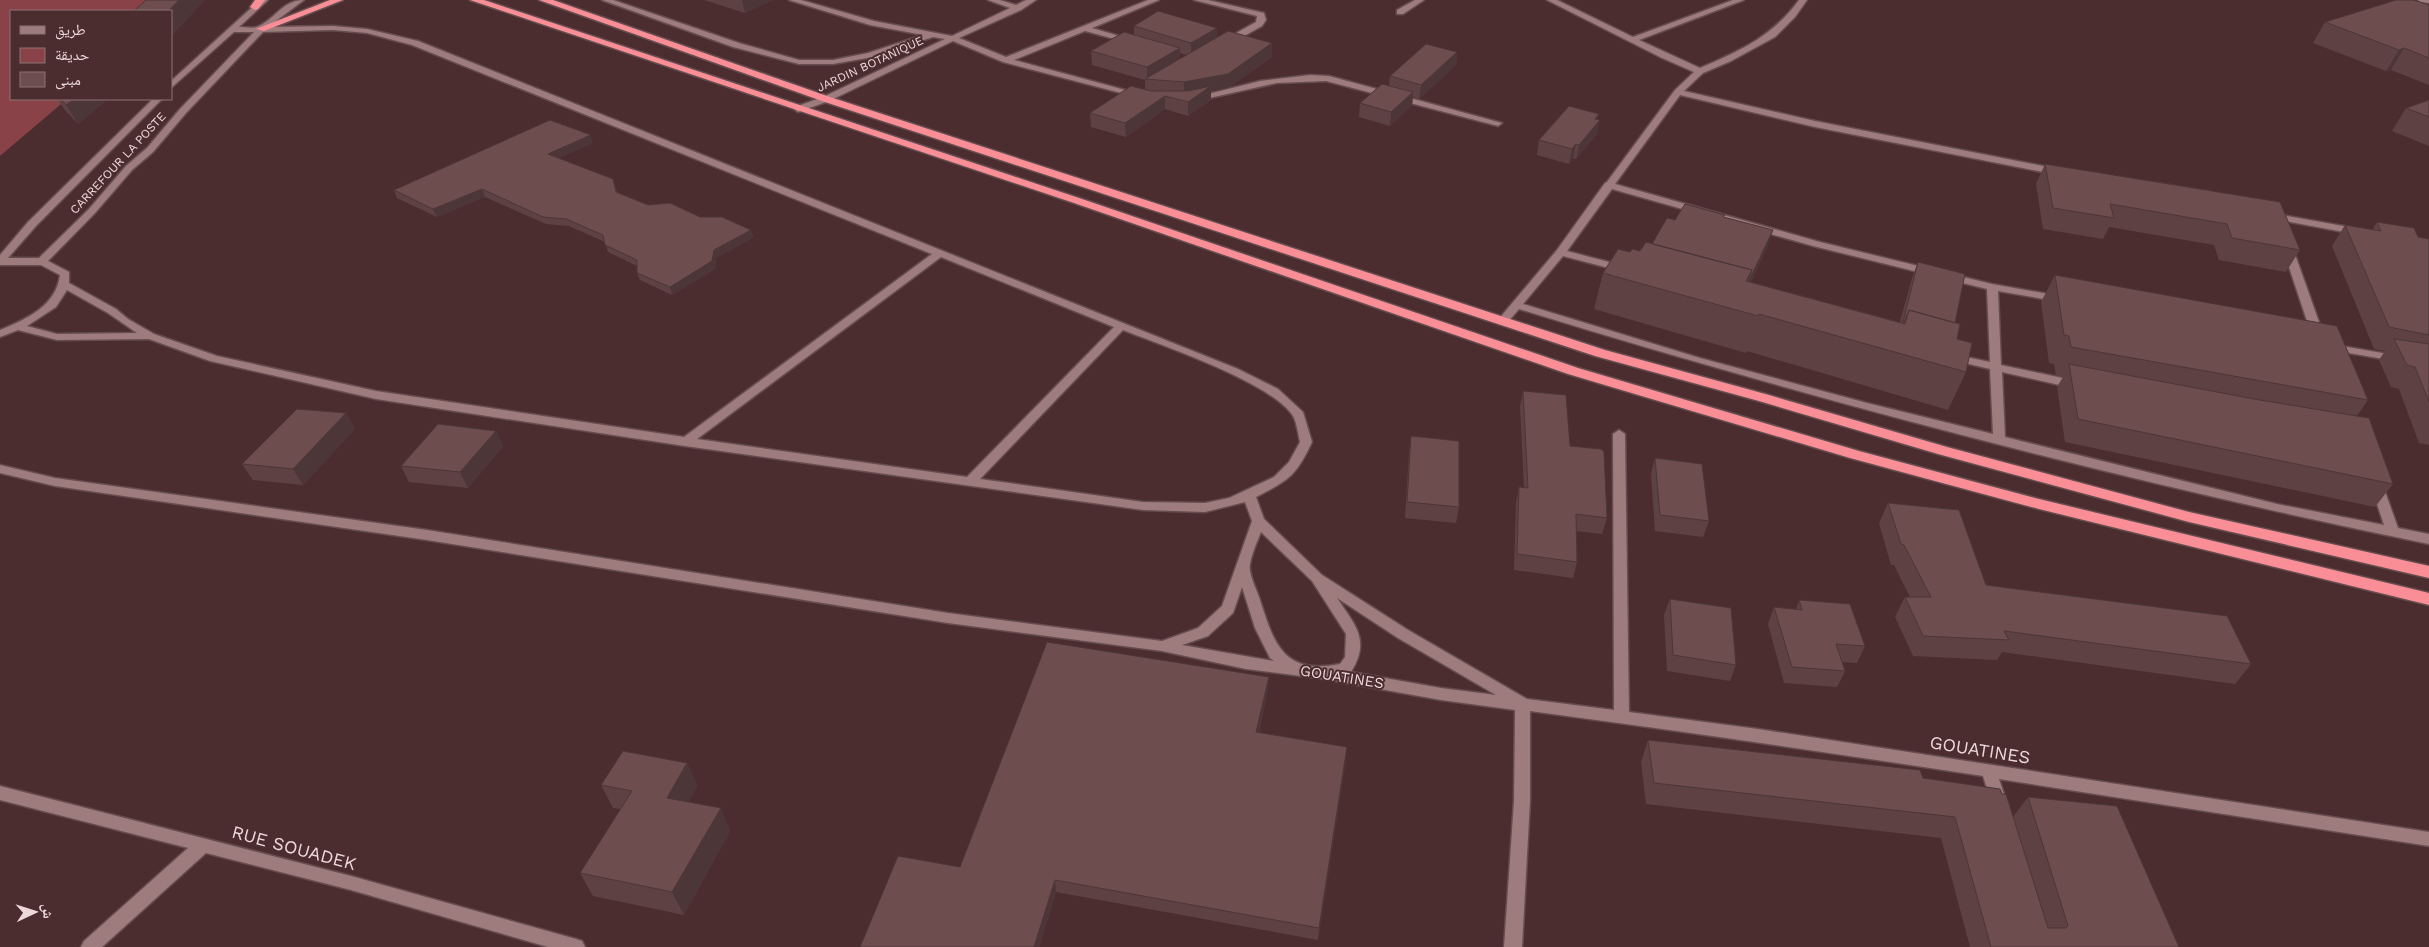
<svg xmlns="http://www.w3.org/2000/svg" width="2429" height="947" viewBox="0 0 2429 947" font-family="'Work Sans','Noto Naskh Arabic',sans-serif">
<rect width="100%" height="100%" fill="#4c2d2f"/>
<!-- green -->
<path fill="#884248" d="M0 0H164L156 11H11V99H67L0 156Z"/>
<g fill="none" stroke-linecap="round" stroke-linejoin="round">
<!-- minor casing -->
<g stroke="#654c4e" stroke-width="3">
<path id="minor" d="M260 0H268L239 27C245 27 254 29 259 26 276 18 283 0 304 0L268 27 333 26 367 29 418 41 1238 369 1278 389 1303 412 1312 442C1296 476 1289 480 1256 497L1264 519 1322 575 1408 630 1527 699 1614 710 1613 434 1619 430 1625 434 1629 712 1758 729 2429 832V846L1999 779 2007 803 2005 808 1999 810 1993 808 1983 776C1832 753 1681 731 1530 711V801L1522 947H1504L1514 801 1515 710 1441 700 1324 679 1246 669 1162 651 948 623 427 540 55 486 0 473V465L55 478 427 530 948 613 1162 641 1198 628 1222 606 1252 521 1245 502 1205 512 1143 510 685 446 376 399 210 361 149 339 57 340 18 330 0 337V330C27 319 56 306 60 275L41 265H0V255L28 222 153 99H162L36 226 8 258H39L89 209 126 166 147 148 180 109 254 32H234L171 88V81ZM333 30 367 33 412 45 932 254 684 437 376 391 217 356 154 334 128 319 116 309 69 283V272L48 261 95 213 132 170 153 152 186 113 263 32ZM941 257 1114 327 967 477 697 439ZM67 290 108 313 137 333 57 334 27 326 56 307ZM1123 330C1163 346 1271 382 1293 416 1297 423 1298 434 1300 442L1289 462 1274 477 1229 498 1205 503 1143 502 980 479ZM1261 532 1312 581 1346 634 1345 657 1340 664C1283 675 1274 644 1259 597 1256 588 1248 573 1250 564 1252 553 1257 542 1261 532ZM1242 587 1255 628 1270 658 1274 661 1182 645 1208 636 1233 613ZM1337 598 1398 638 1496 695 1441 688 1351 672C1371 640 1355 625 1337 598Z
M602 0H613L739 43 799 60H833L868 53 923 35 870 25 789 0H801L874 21 952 36 1010 8 988 0H1000L1016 5 1026 0H1036L1021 10 959 38 1006 57 1148 0H1159L1092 28 1133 40V44L1085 31 1014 60 1140 94V98L1003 62 953 41 829 101 798 112 794 109 795 107 823 97 945 39 933 37 873 57 833 64H799L733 47Z
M1194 0H1208L1264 13 1266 20 1262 26 1228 45H1222V41L1256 22 1257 16Z
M1415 0H1424L1403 14H1397V10Z
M1547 0H1557L1633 37 1733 0H1744L1639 40 1700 68C1741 50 1772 37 1799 0H1807L1795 17 1775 37 1731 61 1703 73 1684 91 1815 121 2058 169 2063 172 2058 175 1815 127 1680 95 1615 184 1820 242 1992 284 2065 297 2066 299 2061 302 1998 291 2001 365 2077 381 2083 385 2077 389 2002 372 2005 437 2277 504 2384 525 2370 483 2376 479 2382 483 2398 528 2429 534V544C2122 481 1818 401 1519 309L1506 324H1498L1497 322 1498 320 1557 250 1605 183 1607 182 1675 90 1694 72 1662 58ZM1612 189 1813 246 1987 289 1990 362 1952 354 1946 357 1948 359 1990 369 1993 434 1867 403 1700 358 1523 304 1563 256 1624 272 1628 271V267L1567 251Z
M2418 0H2429V3L2419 2Z
M1310 75 1329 76 1502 123 1498 126 1326 81 1277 83 1196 101 1192 98 1260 81Z
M2271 213 2360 229 2365 232 2360 235 2268 218 2266 216Z
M2287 243 2292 246 2324 336 2322 338H2314L2312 336 2282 246Z
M2330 344 2429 361V367L2326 349 2324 347 2326 345Z
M0 786 351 876 576 939 582 941 585 947H548L351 890 206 853 102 947H81L84 941 188 848 0 800Z"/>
</g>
<!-- highway casing -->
<g stroke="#654c4e" stroke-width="3">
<path id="highway" d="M255 0H265L258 9 255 10 250 7Z
M330 0H343L264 31 256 29Z
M470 0H484L1082 199 1578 368 1859 451 2039 499 2429 593V605L2039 509 1850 458 1568 374 1074 203Z
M539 0H553L830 97 1605 350 1769 395 1947 447 2189 512 2429 566V578L2189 522 1938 454 1759 401 1595 356 822 101Z"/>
</g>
<!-- minor -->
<use href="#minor" fill="#9e7b7c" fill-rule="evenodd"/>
<!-- highway -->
<use href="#highway" fill="#f98e96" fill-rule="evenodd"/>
</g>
<!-- wall -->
<path fill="#5e4243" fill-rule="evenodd" d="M704 0H773L745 13Z
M2429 5V85L2391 70 2386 71 2313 43 2325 22Z
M1134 26 1217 38 1272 43V57L1228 88 1211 91V100L1188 116 1165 109 1126 137 1091 127 1090 113 1145 90V80L1092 65 1091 51 1134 35ZM1180 53 1187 55 1180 59Z
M1457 52 1456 65 1419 99 1413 97 1412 105 1390 126 1359 117 1360 103 1389 85 1390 76Z
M58 99H108L78 124 64 109Z
M2429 100V146L2392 131 2406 108Z
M1598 120 1597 134 1576 159 1573 158 1569 164 1537 155 1539 140Z
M593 143 558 158 613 179 617 192 648 205 751 230 753 238 716 258 715 269 672 295 640 280 637 273V266L608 252 605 242 569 226 546 224 485 197 437 217 397 198 394 190Z
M2045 164 2210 190 2300 250 2286 272 2219 260 2214 245 2109 227 2103 239 2043 229 2036 184Z
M1724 218 1768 245 1751 282 1900 322 1912 278 1918 262 1955 323 1957 339 1966 372 1948 410 1747 351 1746 353 1594 309 1603 273 1630 252 1640 251 1652 244 1675 220Z
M2377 222 2418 237 2429 239V445L2419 443 2399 389 2391 387 2379 360 2385 351 2374 349 2332 246 2345 225 2372 230Z
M2055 275 2368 400 2357 416 2393 484 2375 507 2065 442 2057 387 2063 377 2056 375 2054 364 2049 363 2041 302Z
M1523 391 1570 446 1607 518 1602 534 1576 531 1577 562 1573 578 1514 570 1516 503 1519 487 1524 488 1520 407Z
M346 413 355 429 303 485 253 480 242 464Z
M496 431 503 446 468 488 409 482 401 466Z
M1411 436 1459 507 1456 523 1405 518 1409 452Z
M1655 458 1709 521 1703 537 1655 531 1651 474Z
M1888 503 1986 585 2251 664 2235 684 2002 652 1997 660 1913 656 1895 617 1905 597H1910L1894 565H1891L1879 523Z
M1670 599 1736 665 1730 681 1667 671 1664 615Z
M1799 600 1865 646 1857 663 1842 662 1845 671 1837 687 1784 683 1768 624 1774 607 1796 609Z
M1268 689 1259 733 1346 759 1318 940 1056 892 1039 947H860L960 867Z
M1648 740 1923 778 2002 794 2013 817 2028 797 2179 947H1970L1941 838 1646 804 1641 762Z
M687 763 697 786 688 802 730 831 684 915 593 896 580 873 621 809 613 808 601 785Z"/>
<!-- shaded-wall -->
<path fill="#4c3637" d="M179 0H205L171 37V11H168Z
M742 0H773L745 13Z
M1217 28V41L1191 56V43Z
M1272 43V57L1228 88 1211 91V100L1188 116V102L1184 95V82Z
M1180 48V62L1147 79V67Z
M2404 48 2391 70 2386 71 2399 50Z
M1457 52 1456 65 1419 99 1421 85Z
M1413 92 1412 105 1390 126 1391 112Z
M1165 96V109L1126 137 1125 123Z
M74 99H108L78 124 66 105Z
M1599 114 1597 123 1600 120 1597 134 1576 159 1579 145 1595 119Z
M591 135 593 143 551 161 548 154Z
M1576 144 1573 158 1569 164 1572 149Z
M482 189 485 197 437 217 433 209Z
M751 230 753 238 716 258 715 269 672 295 670 287 714 250Z
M1773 230 1768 245 1744 296 1749 281Z
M346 413 355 429 303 485 293 469Z
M496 431 503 446 468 488 460 472Z
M1269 677 1268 689 1256 745V732Z
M1347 747 1346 759 1318 940 1319 928Z
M687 763 697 786 678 820 667 798Z
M721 808 730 831 684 915 672 892Z
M1055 880 1056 892 1039 947H1034Z"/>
<!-- building -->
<path fill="#6d4d4e" stroke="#4c3637" d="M146 0H179L168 11H134Z
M2396 0H2414L2429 5V58L2404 48 2399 50 2325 22Z
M1158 11 1217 28 1191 43 1134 26Z
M1228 31 1272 43 1228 74 1184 82 1145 79Z
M1124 32 1180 48 1147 67 1091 51Z
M1426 44 1457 52 1421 85 1390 76Z
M1382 84 1413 92 1391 112 1360 103Z
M1131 86 1151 91H1188L1211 86 1188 102 1165 96 1125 123 1090 113Z
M61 99H74L66 105Z
M2429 100V117L2406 108Z
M1569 106 1599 114 1595 119 1600 120 1579 145 1576 144 1572 149 1539 140Z
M550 120 591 135 548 154 613 179 616 192 648 205 670 203 700 217H722L751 230 714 250 712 261 670 287 637 273V260L605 245 603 235 566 219 543 217 482 189 433 209 394 190Z
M2045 164 2280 202 2300 250 2232 238 2227 224 2110 204 2114 218 2053 208Z
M1685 204 1725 215 1723 217 1773 230 1749 281H1748L1752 270 1652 244 1667 218 1675 220Z
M2377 222 2414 228 2418 237 2429 239V335L2389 327 2345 225 2381 231Z
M1646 242 1752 270 1746 281 1905 324 1909 310 1960 324 1957 339 1972 343 1966 372 1759 314 1758 316 1603 273 1618 249 1630 252 1632 249 1640 251Z
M1918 262 1965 274 1955 323 1909 310 1904 322H1903Z
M2055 275 2337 326 2368 400 2071 347 2069 336 2064 335Z
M2394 339 2429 344V402L2415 367 2407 365Z
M2069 364 2254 399 2369 418 2393 484 2078 419Z
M1523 391 1566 395 1570 446 1601 449 1604 452 1607 518 1576 514 1577 562 1517 554 1519 487 1528 488Z
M297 409 346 413 293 469 242 464Z
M438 424 496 431 460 472 401 466Z
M1411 436 1459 441V507L1407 502Z
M1655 458 1702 464 1709 521 1660 515Z
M1888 503 1959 510 1986 585 2227 616 2251 664 2004 631 2009 640 1923 636 1905 597H1931L1904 545 1901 544Z
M1670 599 1731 608 1736 665 1673 655Z
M1799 600 1850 604 1865 646 1836 644 1845 671 1792 667 1774 607 1802 610Z
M1047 642 1269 677 1256 732 1347 747 1319 928 1055 880 1034 947H1035H860L898 856 960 867Z
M1648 740 1920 770 1923 778 2000 789 2002 794H2006L2048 928H2066L2068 926 2028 797 2117 806 2179 947H1991L1955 817 1654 783Z
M623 751 687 763 667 798 721 808 672 892 580 873 632 791 601 785Z"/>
<g text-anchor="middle" stroke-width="4" stroke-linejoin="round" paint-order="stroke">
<!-- far-street labels -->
<g font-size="12" fill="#edd9da" stroke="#4c2d2f">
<text transform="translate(870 64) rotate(-25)" y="4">JARDIN BOTANIQUE</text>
<text transform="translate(118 163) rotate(-47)" y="4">CARREFOUR LA POSTE</text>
</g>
<!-- street labels -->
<g font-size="15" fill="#edd9da" stroke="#4c2d2f">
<text transform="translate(1342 677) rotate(9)" y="5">GOUATINES</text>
</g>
<!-- near-street labels -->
<g font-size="18" fill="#edd9da" stroke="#4c2d2f">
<text transform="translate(1980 750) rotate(9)" y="6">GOUATINES</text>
<text transform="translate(294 848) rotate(15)" y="6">RUE SOUADEK</text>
</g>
</g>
<!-- legend -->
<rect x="10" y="10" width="162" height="90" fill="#4c2d2f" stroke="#8c7273"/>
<rect x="20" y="26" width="25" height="8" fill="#9e7b7c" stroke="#8c7273"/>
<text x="55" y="35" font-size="15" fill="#edd9da">طريق</text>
<rect x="20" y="48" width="25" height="15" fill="#884248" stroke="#8c7273"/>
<text x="55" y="60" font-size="15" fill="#edd9da">حديقة</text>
<rect x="20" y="72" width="25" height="15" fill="#6d4d4e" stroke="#8c7273"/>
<text x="55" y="85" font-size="15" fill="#edd9da">مبنى</text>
<!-- north arrow -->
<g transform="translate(35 912) rotate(86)" stroke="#4c2d2f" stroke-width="4" paint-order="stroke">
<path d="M0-4L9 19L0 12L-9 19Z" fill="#edd9da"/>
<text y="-8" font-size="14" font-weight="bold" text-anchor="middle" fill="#edd9da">ش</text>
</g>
</svg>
